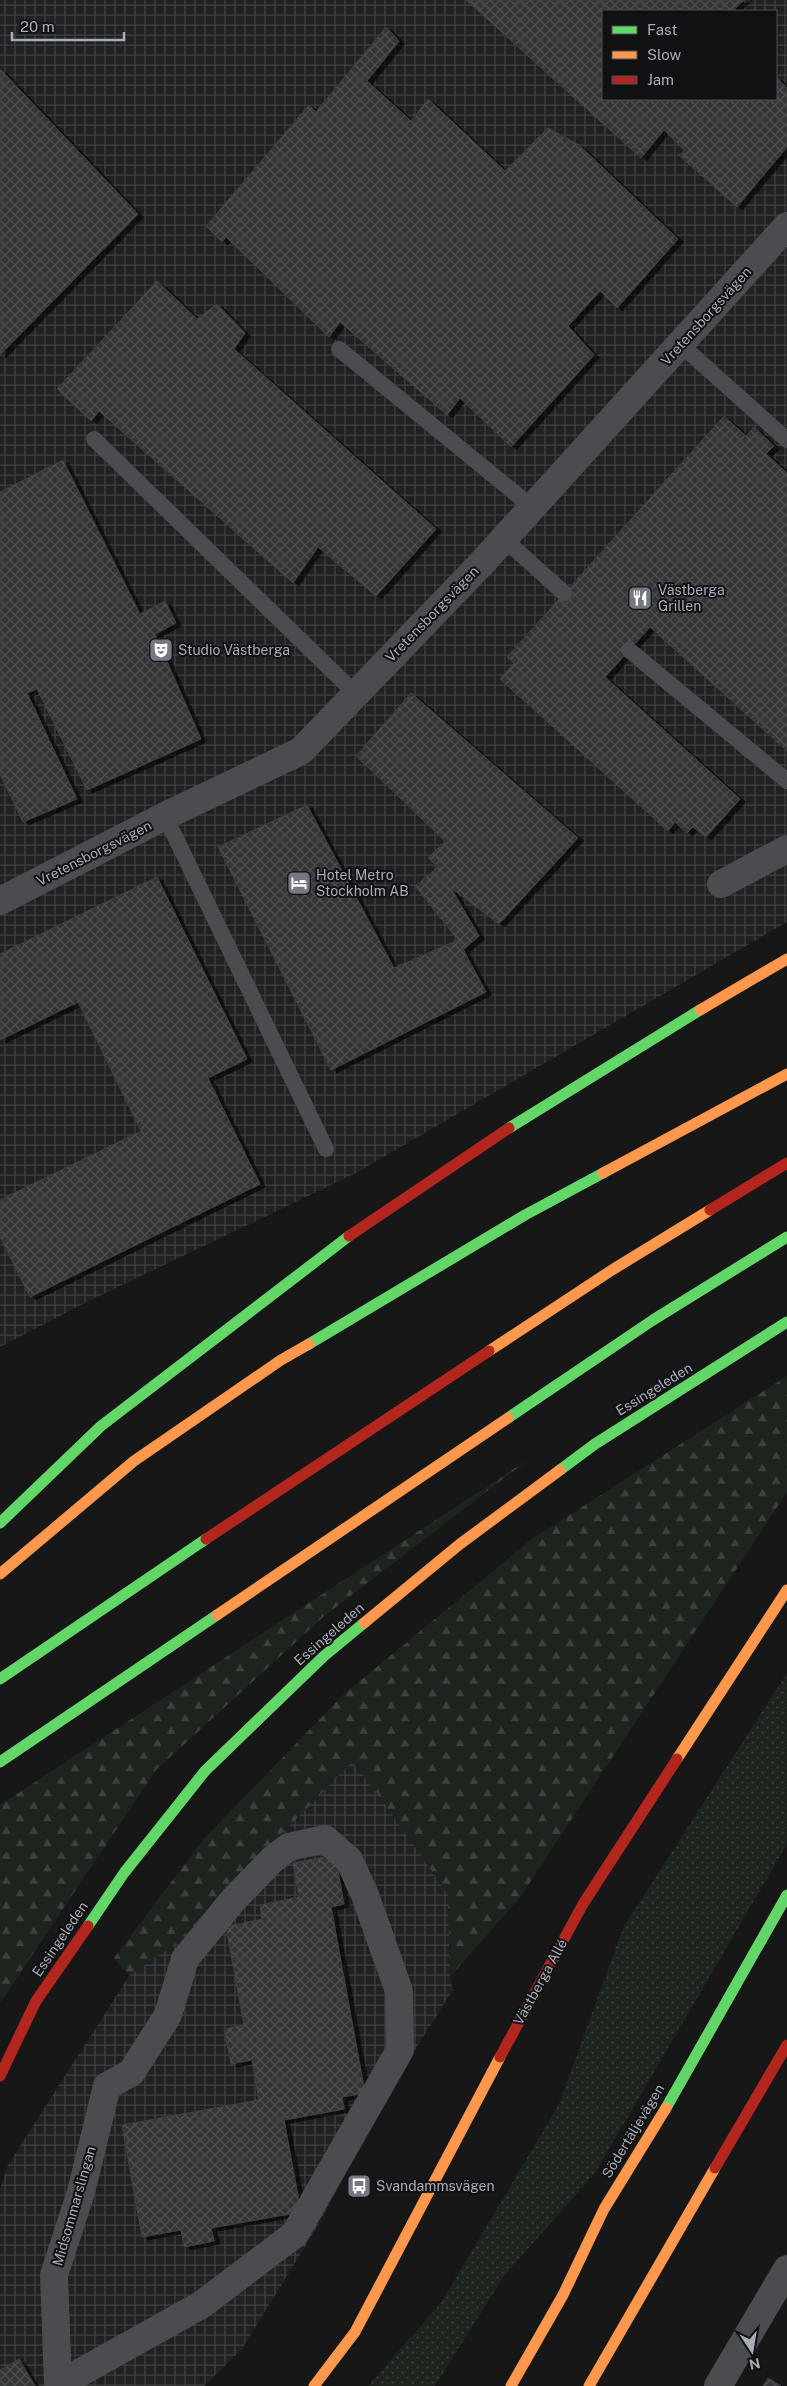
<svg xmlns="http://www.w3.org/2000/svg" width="787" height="2386" viewBox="0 0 787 2386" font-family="'Public Sans',sans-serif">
<defs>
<pattern id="industrial-grid" width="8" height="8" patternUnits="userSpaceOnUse" patternTransform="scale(1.25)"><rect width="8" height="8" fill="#212123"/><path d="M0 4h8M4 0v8" fill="none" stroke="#3e3f41"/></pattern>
<pattern id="grass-dots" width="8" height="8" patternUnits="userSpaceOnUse" patternTransform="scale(1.25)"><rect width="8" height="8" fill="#1d241e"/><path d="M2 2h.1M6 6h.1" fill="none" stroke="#3b413d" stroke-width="1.8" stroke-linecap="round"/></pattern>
<pattern id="forest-firs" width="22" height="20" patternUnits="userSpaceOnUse" patternTransform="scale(1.25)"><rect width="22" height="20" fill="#1d241e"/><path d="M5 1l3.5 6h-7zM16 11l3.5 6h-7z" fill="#3b413d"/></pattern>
<pattern id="building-cross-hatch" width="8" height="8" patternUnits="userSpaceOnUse" patternTransform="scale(1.25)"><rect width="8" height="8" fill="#353536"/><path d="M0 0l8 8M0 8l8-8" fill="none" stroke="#4f5051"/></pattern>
<filter id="shadow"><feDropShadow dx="5.5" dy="3" stdDeviation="0" flood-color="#0009"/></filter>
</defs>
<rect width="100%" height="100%" fill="#171717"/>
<!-- industrial -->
<path fill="url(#industrial-grid)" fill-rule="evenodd" d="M0 0H787V922L356 1173 89 1301 0 1347ZM603 11H776V99H603Z
M352 1761 375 1790 448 1894 450 1977 453 1990 385 2097 319 2224 242 2349 204 2386H0V2189L8 2165 129 1976 174 1944Z"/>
<!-- grass -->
<path fill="url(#grass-dots)" d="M787 1673V1844L595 2173 504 2276 435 2386H368L441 2303 559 2104 623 1928Z"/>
<!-- forest -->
<path fill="url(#forest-firs)" d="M787 1376V1492L521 1896 450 1977 448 1894 375 1790 352 1762 174 1944 129 1976 114 1958 202 1841 344 1694 532 1539Z
M529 1459 322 1618 156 1770 0 2003V1805Z"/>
<!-- building -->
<path fill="url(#building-cross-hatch)" stroke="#3f4043" filter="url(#shadow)" d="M466 0H744L732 11H603V99H776V77L787 88V147L737 207 679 155 685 151 664 130 641 158Z
M386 27 399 41 367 81 411 121 428 99 505 171 548 128 579 145 678 239 617 308 600 291 568 326 594 355 511 447 460 398 447 415 340 322 329 337 226 237 222 242 206 226 309 105 316 112Z
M0 69 138 214 0 355Z
M157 281 197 319 217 304 245 333 234 349 436 529 376 596 318 547 293 583 99 411 91 421 57 389Z
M724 416 746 436 754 427 774 446 766 454 787 473V751L650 627 605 677 740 799 706 837 693 827 687 833 675 822 668 831 500 679 514 663 507 657Z
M63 460 140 614 165 601 176 623 155 634 201 739 87 790 37 689 27 693 77 799 23 822 0 774V492Z
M411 693 578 838 499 924 451 888 479 936 463 950 458 940 415 886 438 867 428 858 445 841 356 756Z
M307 805 394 968 458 940 486 992 331 1070 218 847Z
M157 877 247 1059 208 1078 260 1184 30 1297 0 1237V1200L141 1131 78 1002 0 1040V954Z
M335 1855 344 1904 331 1907 365 2093 342 2097 344 2109 284 2120 301 2212 211 2228 214 2241 184 2247 181 2230 142 2237 122 2125 259 2100 252 2060 231 2064 224 2029 244 2025 226 1927 262 1919 260 1905 299 1897 293 1863Z
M19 2359 35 2386H0V2370Z
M768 2378 781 2386H763Z"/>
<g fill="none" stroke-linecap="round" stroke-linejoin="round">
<!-- lane -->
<path stroke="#4b4c50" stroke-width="16" d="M680 344 787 440
M339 349 532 507
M94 439 356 694
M504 539 564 593
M629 650 787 781
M165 816 326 1149"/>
<!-- street -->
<path stroke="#4b4c50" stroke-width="28" d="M721 884 787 849
M0 901 165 816 301 751 481 564 787 226
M58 2385 201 2305 295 2234 400 2050 399 1991 365 1895 349 1860 325 1839 289 1847 273 1859 234 1899 185 1959 168 2015 131 2073 107 2086 81 2192 54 2275 58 2385V2386
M718 2386 787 2269"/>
<!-- fast -->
<path stroke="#63d668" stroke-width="11" d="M509 1128 700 1010
M309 1344 525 1215 603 1173
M508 1418 653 1320 787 1237
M560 1470 595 1444 787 1322
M0 1523 101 1426 349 1236
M0 1679 206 1539
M0 1762 217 1615
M88 1926 124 1873 205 1771 324 1656 364 1623
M666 2108 787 1895"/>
<!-- slow -->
<path stroke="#ff974d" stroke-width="11" d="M700 1010 787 959
M603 1173 787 1074
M489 1351 612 1270 710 1210
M0 1574 134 1461 281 1360 309 1344
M217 1615 508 1418
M364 1623 460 1544 560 1470
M677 1759 787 1590
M314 2386 355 2332 500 2057
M511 2386 563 2295 604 2209 666 2108
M589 2386 715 2168"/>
<!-- jam -->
<path stroke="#b3261e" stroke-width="11" d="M710 1210 787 1163
M349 1236 509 1128
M206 1539 489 1351
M500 2057 583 1904 677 1759
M0 2076 36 2001 88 1926
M715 2168 787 2045"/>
</g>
<!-- icons -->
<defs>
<g id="restaurant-square" transform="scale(1.25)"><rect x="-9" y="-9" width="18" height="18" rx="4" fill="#757880" stroke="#111113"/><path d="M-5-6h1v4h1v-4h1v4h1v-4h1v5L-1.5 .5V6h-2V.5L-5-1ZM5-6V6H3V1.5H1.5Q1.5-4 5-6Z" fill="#fff"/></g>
<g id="theatre-square" transform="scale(1.25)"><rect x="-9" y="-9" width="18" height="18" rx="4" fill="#757880" stroke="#111113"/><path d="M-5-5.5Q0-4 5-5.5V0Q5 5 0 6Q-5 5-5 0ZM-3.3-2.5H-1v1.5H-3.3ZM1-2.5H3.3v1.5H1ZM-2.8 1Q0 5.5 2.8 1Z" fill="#fff"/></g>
<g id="hotel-square" transform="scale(1.25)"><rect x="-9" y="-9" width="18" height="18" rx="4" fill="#757880" stroke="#111113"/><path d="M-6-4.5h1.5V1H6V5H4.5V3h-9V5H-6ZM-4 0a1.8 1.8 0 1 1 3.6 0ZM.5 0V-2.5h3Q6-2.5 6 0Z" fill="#fff"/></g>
<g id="bus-square" transform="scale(1.25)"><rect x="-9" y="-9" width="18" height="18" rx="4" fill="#757880" stroke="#111113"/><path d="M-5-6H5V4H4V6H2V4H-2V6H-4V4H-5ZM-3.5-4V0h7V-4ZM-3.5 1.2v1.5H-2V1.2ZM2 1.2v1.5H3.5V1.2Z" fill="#fff"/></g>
</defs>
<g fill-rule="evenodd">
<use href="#restaurant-square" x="640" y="598"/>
<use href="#theatre-square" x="161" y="650"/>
<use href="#hotel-square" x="299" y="883"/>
<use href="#bus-square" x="359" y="2186"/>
</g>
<g text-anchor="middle" stroke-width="4" stroke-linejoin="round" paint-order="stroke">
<!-- street labels -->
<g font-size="14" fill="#a8adb8" stroke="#111113">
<text transform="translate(706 316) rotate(-48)" y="5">Vretensborgsvägen</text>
<text transform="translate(432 614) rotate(-46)" y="5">Vretensborgsvägen</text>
<text transform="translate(94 853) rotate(-27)" y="5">Vretensborgsvägen</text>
<text transform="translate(654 1389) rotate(-32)" y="5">Essingeleden</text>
<text transform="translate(329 1634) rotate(-41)" y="5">Essingeleden</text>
<text transform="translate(60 1939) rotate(-56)" y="5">Essingeleden</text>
<text transform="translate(540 1982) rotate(-61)" y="5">Västberga Allé</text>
<text transform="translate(633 2131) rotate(-59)" y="5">Södertäljevägen</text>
<text transform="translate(74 2206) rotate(-74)" y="5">Midsommarslingan</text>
</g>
<!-- poi labels -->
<g font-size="14" fill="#a8adb8" stroke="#111113" text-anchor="start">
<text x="658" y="595">Västberga<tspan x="658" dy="16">Grillen</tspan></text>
<text x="178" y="655">Studio Västberga</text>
<text x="316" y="880">Hotel Metro<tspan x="316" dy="16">Stockholm AB</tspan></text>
<text x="376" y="2191">Svandammsvägen</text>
</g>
</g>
<!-- legend -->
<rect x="602" y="10" width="175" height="90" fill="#111113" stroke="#4d4f55"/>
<rect x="612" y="26" width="25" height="8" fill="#63d668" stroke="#4d4f55"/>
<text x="647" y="35" font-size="15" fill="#a8adb8">Fast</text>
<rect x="612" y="51" width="25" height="8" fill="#ff974d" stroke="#4d4f55"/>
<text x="647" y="60" font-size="15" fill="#a8adb8">Slow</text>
<rect x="612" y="76" width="25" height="8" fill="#b3261e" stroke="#4d4f55"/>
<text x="647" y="85" font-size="15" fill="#a8adb8">Jam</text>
<!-- north arrow -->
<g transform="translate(752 2351) rotate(168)" stroke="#111113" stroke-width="4" paint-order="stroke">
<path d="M0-4L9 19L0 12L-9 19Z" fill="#a8adb8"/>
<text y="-8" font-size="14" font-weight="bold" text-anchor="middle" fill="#a8adb8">N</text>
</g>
<!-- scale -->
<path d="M12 32v8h112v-8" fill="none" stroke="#a8adb8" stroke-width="2.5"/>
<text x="20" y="32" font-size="15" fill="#a8adb8" stroke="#111113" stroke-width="4" paint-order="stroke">20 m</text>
</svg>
